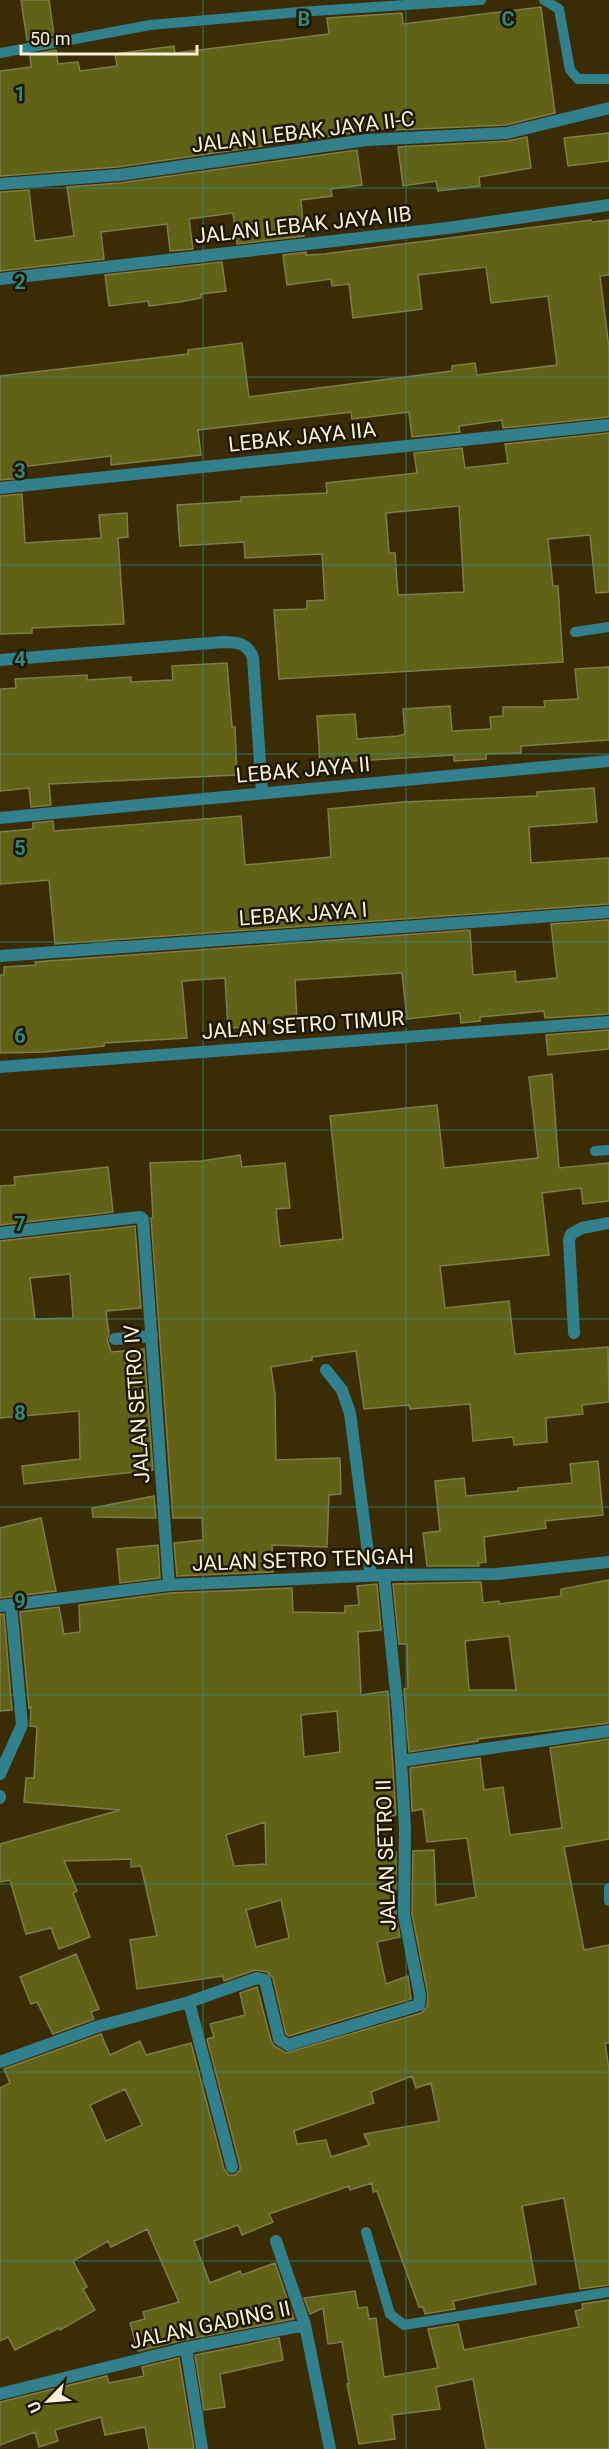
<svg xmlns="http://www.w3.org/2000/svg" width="609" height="2449" viewBox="0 0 609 2449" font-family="Roboto,sans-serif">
<rect width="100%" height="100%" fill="#3a2d05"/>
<!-- building -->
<path fill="#626217" stroke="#7c7d49" stroke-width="1.5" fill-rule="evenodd" d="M21 0H49L54 35 27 40Z
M541 7 555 113 506 125 395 130V127L118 167 0 176V71L31 67 30 55 56 50 58 64 78 62 80 71 117 66 115 54 174 46 175 53 329 34 327 18 402 13 403 24Z
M609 133V161L568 166 564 138Z
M527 137 531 168 479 177 480 186 438 191 436 181 403 186 398 147 508 141Z
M357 150 362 185 331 189 332 196 301 200 304 236 237 244 233 213 189 219 193 249 170 251 167 224 101 232 104 259 0 271V192L29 190 35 241 74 236 67 187 120 183Z
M591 220 592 222 609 220V275L600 276 609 348V417L503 428 502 420 459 426 460 432 412 437 409 412 352 419 351 412 198 430 201 455 111 465V456L20 467 21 478 0 480V376L188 354V350L242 343 249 397 452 371V366L475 363 477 375 557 365 548 296 491 303 486 267 418 275 422 309 353 318 349 284 332 286 331 279 287 285 283 255 306 252V255L324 254Z
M222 262 226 291 201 294V298L180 302 149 306 148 301 109 306 105 275Z
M609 433V592L596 593 590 535 548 539 553 586H558L563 662 279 679 274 610 307 609V601L325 600 322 554 245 558 244 542 180 546 177 505 241 501V497L327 493 326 483 417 473 414 453 462 448 465 468 508 463 505 444ZM459 506 464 592 398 595 395 553H389L386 513Z
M22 494 25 543 101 538 99 515 127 513 128 537 118 538 124 624 32 628V633L0 634V496Z
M227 663 232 727H235L237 775 49 784 51 805 31 807 29 788 0 791V689L16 688 15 679 87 675V680L131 677V682L173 680 172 666Z
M609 667V740L521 746V753L486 754V759L454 761V755L320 763 317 716 355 714 357 739 398 736 405 734 403 709 450 706 452 731 491 729 490 717 503 716V707H545L544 701 578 699 575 669Z
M594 788 597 822 529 827 531 863 609 858V904L55 944 49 880 0 884V832L33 829V823L53 821 54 831 241 816 245 865 331 857 328 809 404 802 537 796V792Z
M609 920V1014L545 1018 544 1011 480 1017V1021L461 1023 460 1013 407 1019 402 973 295 980 297 1022 257 1024V1027L228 1028 225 978 182 981 187 1038 104 1043V1046L44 1052 0 1053V975H4V967L36 965 35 962 470 930 473 975 515 971 516 982 557 978 551 924Z
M609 1030V1049L548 1055 546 1035Z
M552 1074 559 1168 609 1163V1201L583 1204 581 1188 542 1193 549 1255 440 1266 445 1308 509 1301 515 1354 608 1347 609 1402 582 1405 583 1414 546 1418 547 1442 514 1445 513 1437 473 1441 470 1404 410 1409 409 1405 364 1409 356 1351 312 1357V1360L271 1367 275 1394 276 1460 340 1458 341 1494 329 1495 327 1547 272 1545 273 1572 177 1576 174 1543 203 1540 202 1518H173L151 1218H153L150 1163 201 1161 240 1155 242 1167 285 1163 290 1208 276 1209 280 1246 343 1239 330 1116 437 1105 444 1168 538 1158 529 1077Z
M108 1167 113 1212 0 1225V1186L15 1185 14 1177Z
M135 1226 141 1308 106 1311 109 1334 107 1339 111 1352 144 1349 153 1470 24 1484 22 1466 80 1459 79 1411 0 1418V1241ZM70 1274 73 1318 35 1319 30 1278Z
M598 1461 603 1515 545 1521 546 1528 484 1537 486 1562 478 1563 479 1566H427L423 1533 440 1531 435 1481 464 1478 466 1496 518 1491V1488L572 1483 570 1464Z
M154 1496 156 1518 93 1517 92 1508Z
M41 1518 56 1591 0 1598V1528Z
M158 1545 160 1578 120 1583 117 1549Z
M609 1580V1723L478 1739V1741L409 1752 404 1689 408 1688 407 1644H399L393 1584 481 1582 483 1603 499 1601V1604L561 1596V1589ZM509 1636 516 1690H469L465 1641Z
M377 1584 381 1630 358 1632 361 1695 388 1691 396 1815 375 1820 377 1852H396V1915L400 1937 377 1942 386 1984 408 1976 411 1999 289 2036 286 2034 273 1978 267 1972 255 1970 224 1981 223 1976 137 1989 130 1940 157 1936 141 1866 131 1867V1859L64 1861 77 1891 73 1893 90 1937 59 1949 51 1928 26 1934 10 1880 0 1882V1844L120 1810 24 1802 26 1778H34L37 1727 30 1726 31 1707 29 1708 20 1612 59 1607 64 1634 80 1632 79 1605 170 1593 292 1588 293 1612 345 1613V1606L359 1605 357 1586ZM337 1711 340 1752 304 1757 301 1715ZM265 1822 266 1864 234 1866 226 1835ZM281 1900 289 1938 256 1947 246 1910Z
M0 1614H4L12 1710 0 1711Z
M609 1739V1839L564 1847 584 1950 609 1945V2043H605L609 2069V2285L580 2289 564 2198 522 2206 536 2284 453 2301 455 2309 425 2314 423 2307H419L377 2191 373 2192 372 2183 350 2190 349 2186 269 2214 273 2222 242 2235 238 2225 194 2241 210 2283 240 2271 242 2275 275 2263 294 2319 184 2340 138 2351 130 2323 145 2319 143 2312 179 2302 147 2229 111 2247 108 2241 73 2261 87 2287 83 2289 95 2310 60 2330 59 2328 15 2350 8 2337 0 2341V2088L10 2083 4 2069 101 2034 110 2055 140 2041 146 2055 191 2043 224 2169 229 2175H235L240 2170V2165L207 2039 214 2037 210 2024 245 2015 240 1993 257 1987 271 2041 274 2046 286 2053 421 2013 427 2007 428 1995 412 1914 413 1851 434 1850 436 1905 476 1897 467 1838 427 1842 423 1809 412 1811 410 1768 480 1758 484 1790 503 1787 510 1835 562 1828 550 1748ZM412 2076 416 2088 431 2083 439 2121 364 2134 369 2145 331 2157 326 2140 297 2144 294 2131 374 2103 371 2092ZM125 2089 142 2125 106 2141 90 2105Z
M76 1954 99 2009 91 2012 94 2019 53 2034 37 2002 31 2004 20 1977Z
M355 2291 358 2308 367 2307 369 2319 376 2318 384 2377 438 2368 428 2329 458 2324 464 2350 579 2327 575 2311 583 2309 582 2304 609 2300V2449H486L473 2379 436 2387 440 2409 392 2415 395 2439 359 2444 347 2384H349L342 2342 328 2344 323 2308 310 2314 304 2298Z
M279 2338 283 2360 220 2374 225 2407 204 2410 195 2355Z
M179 2358 194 2449H149L145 2427 105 2435 101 2417 55 2430 58 2441 39 2447 35 2432 0 2445V2402L107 2376 109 2383 144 2376 142 2367Z"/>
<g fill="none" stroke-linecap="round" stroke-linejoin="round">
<!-- lane -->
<path stroke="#31808c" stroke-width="10" d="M544 0 559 9 570 70 578 79H609
M0 53 150 25 299 12 481 0
M575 632 609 627
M595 1151 609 1150
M609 1888V1901
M366 2232 390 2314 404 2325 609 2292"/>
<!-- street -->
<path stroke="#31808c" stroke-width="12" d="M0 184 119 175 367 140 507 133 609 108
M0 279 448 228 609 205
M0 488 609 425
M0 660 223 642C237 642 248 643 253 658L262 793
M0 818 609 761
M0 956 609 912
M0 1067 609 1022
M0 1233 140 1217 143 1219 169 1585
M574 1333 569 1240 571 1234 582 1228 609 1223
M115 1339 152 1336
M326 1370 342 1390 350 1413 371 1576
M0 1606 169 1585 384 1575 497 1574 609 1562
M401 1761 609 1731
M0 1774 22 1725 11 1605
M0 1796V1798
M189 2002 232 2167
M0 2062 96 2027 189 2002 257 1978 265 1980 279 2039 288 2045 419 2005 420 1996 404 1915 405 1828 398 1712 384 1575
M276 2241 305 2325 330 2449
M186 2348 202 2449
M0 2394 186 2348 305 2325"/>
</g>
<!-- grid -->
<path fill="none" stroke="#32887e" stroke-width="1.5" stroke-opacity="0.55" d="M203 0V2449M406 0V2449M0 188H609M0 377H609M0 565H609M0 754H609M0 942H609M0 1130H609M0 1319H609M0 1507H609M0 1695H609M0 1884H609M0 2072H609M0 2261H609"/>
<g text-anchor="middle" stroke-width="5" stroke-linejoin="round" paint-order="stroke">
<!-- street labels -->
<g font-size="21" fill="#faf0d6" stroke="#1d1603">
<text transform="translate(303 132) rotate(-7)" y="7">JALAN LEBAK JAYA II-C</text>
<text transform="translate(303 225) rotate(-6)" y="7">JALAN LEBAK JAYA IIB</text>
<text transform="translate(302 437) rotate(-6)" y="7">LEBAK JAYA IIA</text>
<text transform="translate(303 770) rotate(-5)" y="7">LEBAK JAYA II</text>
<text transform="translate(303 914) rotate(-4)" y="7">LEBAK JAYA I</text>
<text transform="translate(303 1025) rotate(-4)" y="7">JALAN SETRO TIMUR</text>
<text transform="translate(137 1404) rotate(-94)" y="7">JALAN SETRO IV</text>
<text transform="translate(303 1560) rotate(-2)" y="7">JALAN SETRO TENGAH</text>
<text transform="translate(386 1855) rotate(-92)" y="7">JALAN SETRO II</text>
<text transform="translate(210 2325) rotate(-12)" y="7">JALAN GADING II</text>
</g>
</g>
<g font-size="20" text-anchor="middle" font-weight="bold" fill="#32887e" stroke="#1d1603" stroke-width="5" stroke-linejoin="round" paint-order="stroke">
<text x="304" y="26">B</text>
<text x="508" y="26">C</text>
<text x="20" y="101">1</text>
<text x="20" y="289">2</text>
<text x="20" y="478">3</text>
<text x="20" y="666">4</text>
<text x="20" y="855">5</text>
<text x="20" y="1043">6</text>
<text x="20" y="1231">7</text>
<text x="20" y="1420">8</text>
<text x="20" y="1608">9</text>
</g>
<!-- north arrow -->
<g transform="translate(48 2401) rotate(245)" stroke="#1d1603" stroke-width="4.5" paint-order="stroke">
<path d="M0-4.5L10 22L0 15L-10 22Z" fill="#faf0d6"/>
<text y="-9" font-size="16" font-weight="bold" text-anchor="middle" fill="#faf0d6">U</text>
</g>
<!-- scale -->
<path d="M21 45v9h176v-9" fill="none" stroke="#faf0d6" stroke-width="3"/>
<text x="30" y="45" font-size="18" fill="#faf0d6" stroke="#1d1603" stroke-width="4.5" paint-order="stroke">50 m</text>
</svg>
